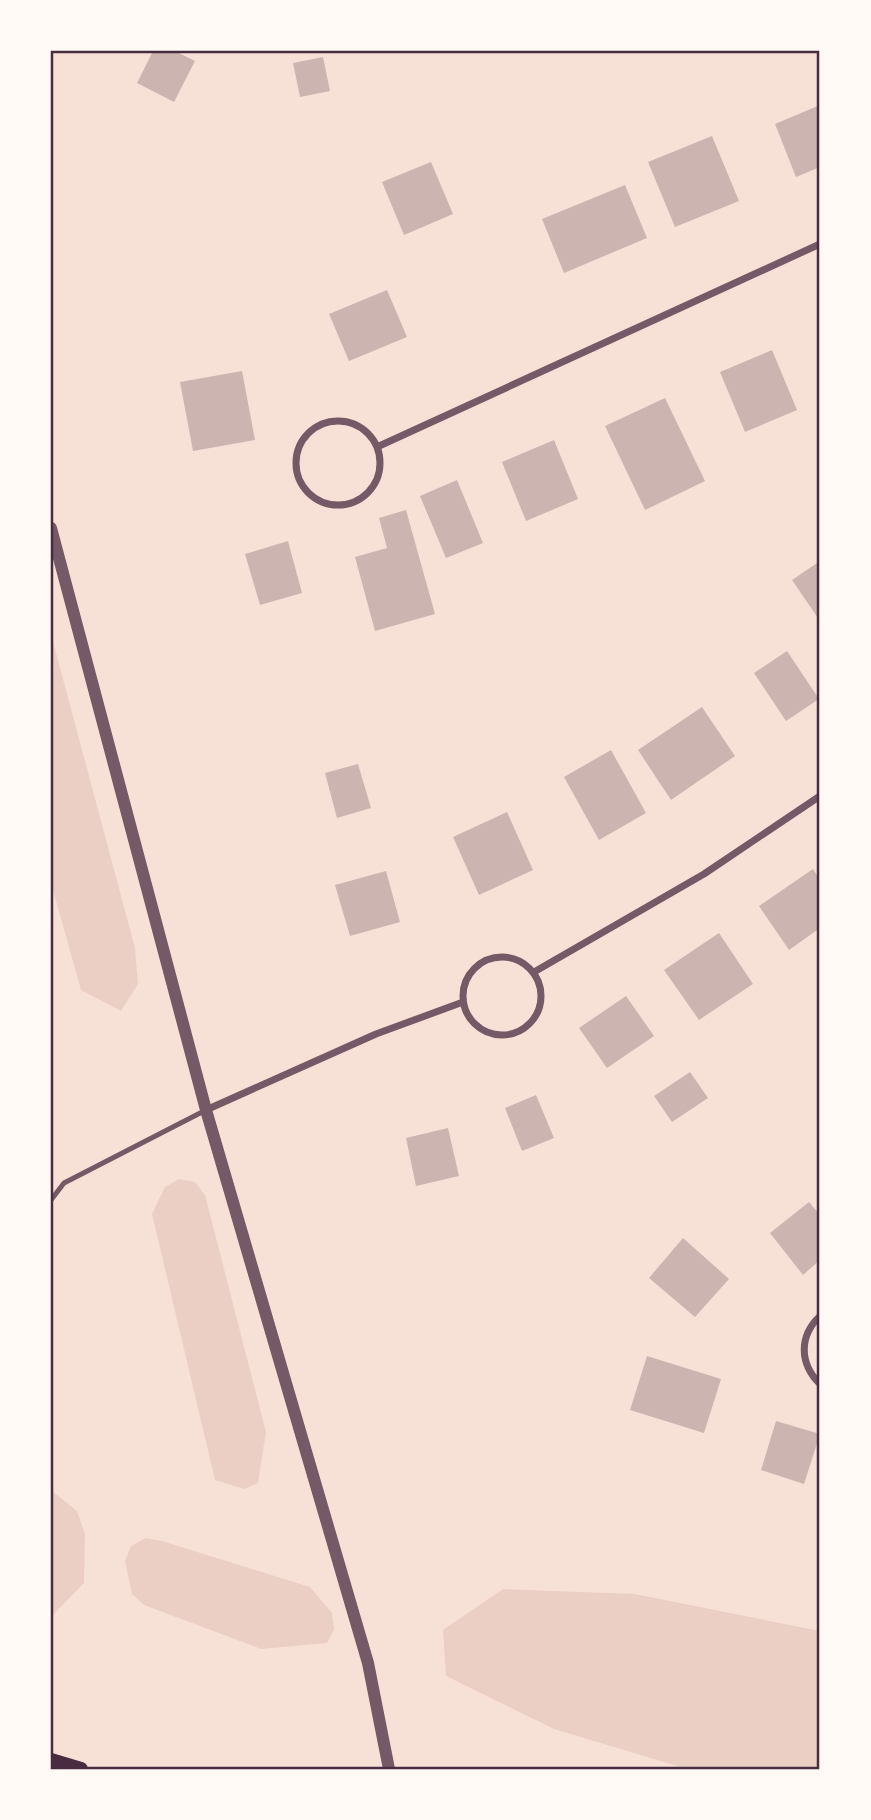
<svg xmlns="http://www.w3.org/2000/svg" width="871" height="1820" viewBox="0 0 871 1820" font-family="'PT Sans',sans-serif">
<rect width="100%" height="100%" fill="#f7e1d7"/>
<!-- green -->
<path fill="#ebcfc5" d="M51 634 135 948 138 984 121 1011 81 990 51 883Z
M179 1179 195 1182 205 1195 266 1432 258 1483 244 1489 215 1480 152 1214 165 1187Z
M51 1490 77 1511 85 1534 84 1583 51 1617Z
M146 1538 162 1541 310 1587 332 1613 334 1629 327 1643 261 1649 144 1605 132 1594 125 1561 131 1546Z
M503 1589 635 1594 820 1631V1769H687L554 1729 446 1676 443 1630Z"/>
<!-- building -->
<path fill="#ccb4b1" d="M153 51H175L195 61 174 102 137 83Z
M323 57 330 91 300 97 293 63Z
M820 105V167L796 177 775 124Z
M712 136 739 201 675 227 648 162Z
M431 162 453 214 404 235 382 182Z
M625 185 647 238 564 273 542 219Z
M387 290 407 337 349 361 329 314Z
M772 350 797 410 745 432 720 372Z
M242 371 255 440 193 451 180 382Z
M665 398 705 481 645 510 605 426Z
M554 440 578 499 526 521 502 462Z
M457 480 483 543 446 558 420 496Z
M406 510 435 614 375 631 355 557 387 548 379 518Z
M288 541 302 593 260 605 245 554Z
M820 561V621L792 580Z
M787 651 819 699 786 721 754 673Z
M702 707 735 756 671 800 638 750Z
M611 750 646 813 599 840 564 777Z
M358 764 371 808 337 818 325 773Z
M507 812 533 870 479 895 453 837Z
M813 869 820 880V928L789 950 759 906Z
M386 871 400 922 350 936 335 885Z
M719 933 753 984 699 1020 664 970Z
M626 996 654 1036 607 1068 579 1028Z
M690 1072 708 1098 672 1122 654 1096Z
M536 1095 554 1138 522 1151 505 1108Z
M448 1128 459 1176 416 1186 406 1138Z
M809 1202 820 1215V1260L803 1275 770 1233Z
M683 1238 729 1279 695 1317 649 1278Z
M647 1356 721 1379 704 1433 630 1410Z
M776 1421 820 1434 804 1484 761 1470Z"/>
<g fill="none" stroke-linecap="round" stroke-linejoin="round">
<!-- service -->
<path stroke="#755966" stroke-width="5" d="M51 1200 64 1183 206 1110"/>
<!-- minor -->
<path stroke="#755966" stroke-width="7" d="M296 463a42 42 0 1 1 84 0a42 42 0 1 1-84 0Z
M377 447 820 244
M463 996a39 39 0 1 1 78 0a39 39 0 1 1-78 0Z
M534 972 704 874 820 796
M206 1110 376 1034 463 1002
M820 1316C799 1336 799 1363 820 1384"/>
<!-- tertiary -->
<path stroke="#755966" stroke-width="12" d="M51 528 206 1110 368 1663 389 1769"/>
<!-- secondary -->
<path stroke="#4a2c40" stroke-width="14" d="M51 1760 81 1769"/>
</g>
<!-- border -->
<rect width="871" height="1820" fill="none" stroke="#fffaf5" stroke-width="105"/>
<rect x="52" y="52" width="766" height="1716" fill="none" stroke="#4a2c40" stroke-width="2.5"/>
</svg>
